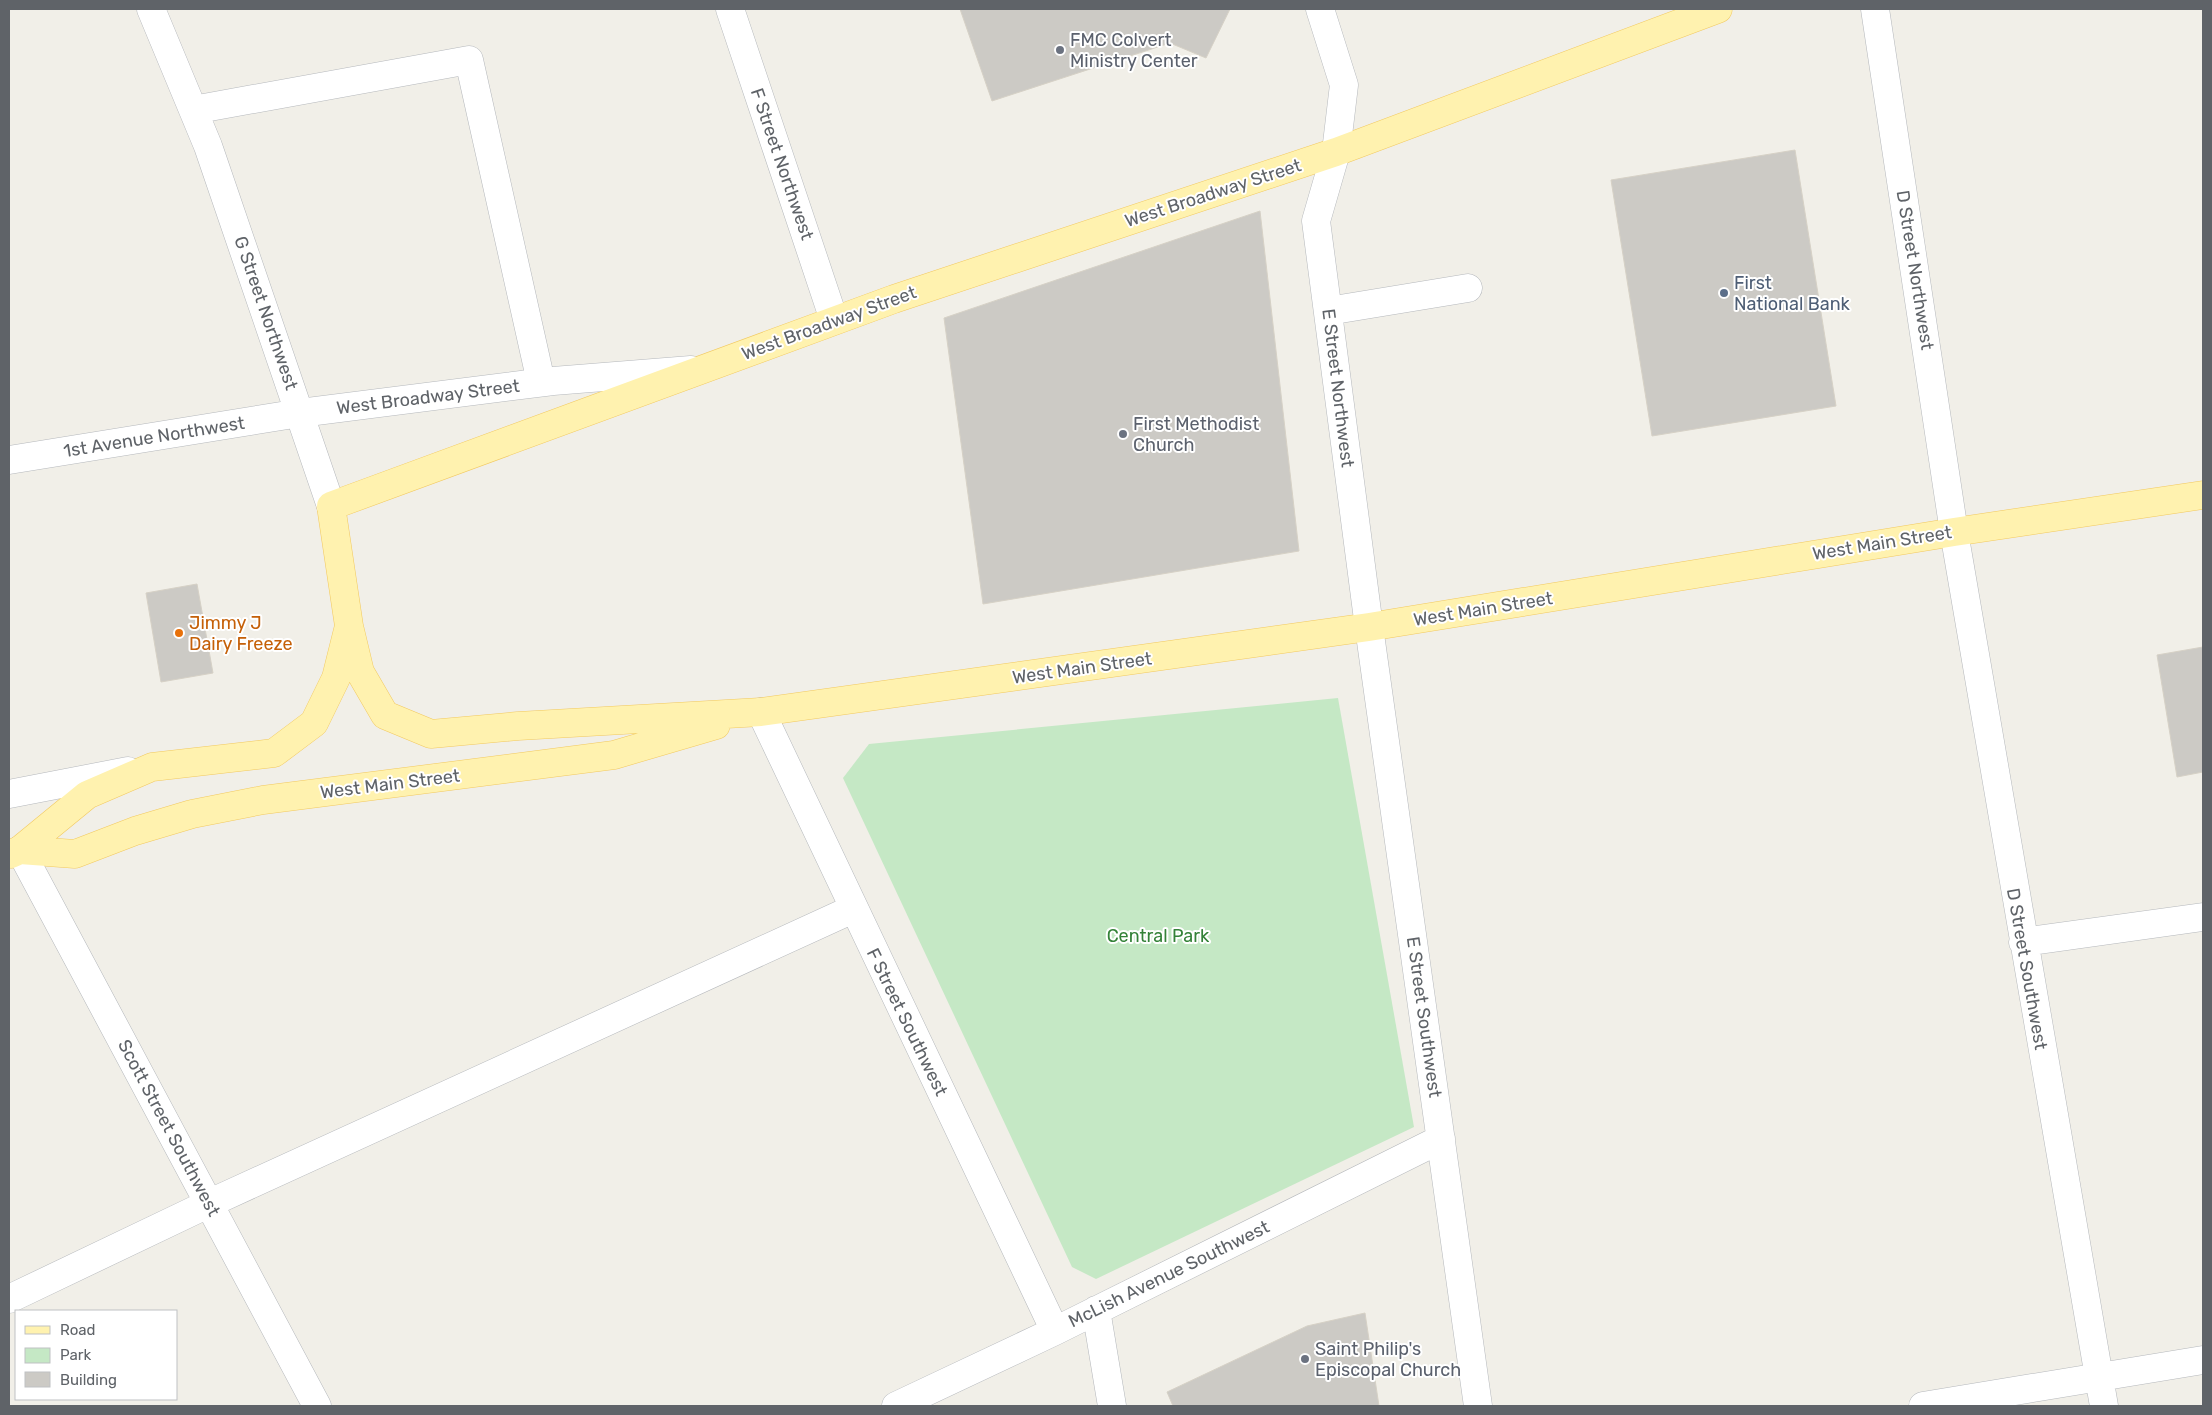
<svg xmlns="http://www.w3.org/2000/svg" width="2212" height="1415" viewBox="0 0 2212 1415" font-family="Rubik,sans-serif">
<rect width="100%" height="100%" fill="#f1efe8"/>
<!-- green -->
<path fill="#c5e8c5" d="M1338 698 1414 1127 1096 1279 1072 1267 843 778 869 744Z"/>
<!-- building -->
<path fill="#cccac5" stroke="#d6d1c6" d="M960 9H1230L1206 58 1170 43 992 101Z
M1795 150 1836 406 1652 436 1611 180Z
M1260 211 1299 551 983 604 944 318Z
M197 584 213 673 161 682 146 593Z
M2203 647V772L2177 777 2157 655Z
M1365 1313 1379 1406H1173L1167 1392 1307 1326Z"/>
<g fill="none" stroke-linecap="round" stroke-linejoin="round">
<!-- minor casing -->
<g stroke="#b5b8bc" stroke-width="29">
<path id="minor" d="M151 9 208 146 331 506
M730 9 834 320
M1320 9 1344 85 1336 152 1316 221 1369 627 1478 1406
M1875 9 1954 532 2104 1406
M193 110 469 60 541 382
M1328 311 1468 288
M9 460 300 413 553 381 691 370
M761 712 1055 1331
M9 794 128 771
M20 850 317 1406
M2023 942 2203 917
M9 1299 210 1203 853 909
M1096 1310 1112 1406
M896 1406 1055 1331 1441 1139
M1923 1406 2203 1360"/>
</g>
<!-- major casing -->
<g stroke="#f2c960" stroke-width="29">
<path id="major" d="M1718 9 1336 152 894 299 331 506 349 626 360 672 385 715 431 734 518 726 761 712 1369 627 1954 532 2203 495
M20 850 75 854 135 831 192 814 263 800 614 755 716 725
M11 854 20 850 87 795 152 767 274 753 314 723 336 678 348 630"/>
</g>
<!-- minor -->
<use href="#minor" stroke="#fff" stroke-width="28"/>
<!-- major -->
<use href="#major" stroke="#fff2af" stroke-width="28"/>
</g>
<!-- markers -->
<g fill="#6b7280" stroke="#fff" stroke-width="2">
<circle cx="1060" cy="50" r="5"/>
<circle cx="1123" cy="434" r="5"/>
<circle cx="1305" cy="1359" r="5"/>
</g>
<circle fill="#5c6f8a" stroke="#fff" stroke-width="2" cx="1724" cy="293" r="5"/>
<circle fill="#e8710a" stroke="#fff" stroke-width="2" cx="179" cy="633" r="5"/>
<g text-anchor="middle" stroke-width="4" stroke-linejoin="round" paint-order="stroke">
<!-- worship labels -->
<g font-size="18" fill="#5b616d" stroke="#fff" text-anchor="start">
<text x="1070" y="46">FMC Colvert<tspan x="1070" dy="21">Ministry Center</tspan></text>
<text x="1133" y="430">First Methodist<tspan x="1133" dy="21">Church</tspan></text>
<text x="1315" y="1355">Saint Philip's<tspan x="1315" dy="21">Episcopal Church</tspan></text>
</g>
<!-- street labels -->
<g font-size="18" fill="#5f6368" stroke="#fff">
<text transform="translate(782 164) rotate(71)" y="6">F Street Northwest</text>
<text transform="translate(1213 193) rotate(-18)" y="6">West Broadway Street</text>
<text transform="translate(1915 270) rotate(81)" y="6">D Street Northwest</text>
<text transform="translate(266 313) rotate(71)" y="6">G Street Northwest</text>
<text transform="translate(829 323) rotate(-20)" y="6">West Broadway Street</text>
<text transform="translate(1338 388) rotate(83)" y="6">E Street Northwest</text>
<text transform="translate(428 397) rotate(-7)" y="6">West Broadway Street</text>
<text transform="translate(154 437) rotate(-9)" y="6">1st Avenue Northwest</text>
<text transform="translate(1882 543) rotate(-9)" y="6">West Main Street</text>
<text transform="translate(1483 609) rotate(-9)" y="6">West Main Street</text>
<text transform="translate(1082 668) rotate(-8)" y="6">West Main Street</text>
<text transform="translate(390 784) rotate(-7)" y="6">West Main Street</text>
<text transform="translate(2027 969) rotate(80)" y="6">D Street Southwest</text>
<text transform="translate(1424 1017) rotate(82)" y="6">E Street Southwest</text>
<text transform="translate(907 1022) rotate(64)" y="6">F Street Southwest</text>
<text transform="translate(169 1128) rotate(62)" y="6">Scott Street Southwest</text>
<text transform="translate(1169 1274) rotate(-26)" y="6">McLish Avenue Southwest</text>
</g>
<!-- service labels -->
<g font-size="18" fill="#4e5e75" stroke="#fff" text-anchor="start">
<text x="1734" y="289">First<tspan x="1734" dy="21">National Bank</tspan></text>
</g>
<!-- food labels -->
<g font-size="18" fill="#c56008" stroke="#fff" text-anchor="start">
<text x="189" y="629">Jimmy J<tspan x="189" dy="21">Dairy Freeze</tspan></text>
</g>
<!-- park labels -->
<g font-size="18" fill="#348238" stroke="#fff">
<text x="1158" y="942">Central Park</text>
</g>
</g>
<!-- border -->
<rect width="2212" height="1415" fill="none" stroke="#5f6368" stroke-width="20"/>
<!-- legend -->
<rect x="15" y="1310" width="162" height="90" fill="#ffffff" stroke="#bfc1c3"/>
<rect x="25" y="1326" width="25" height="8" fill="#fff2af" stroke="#bfc1c3"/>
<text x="60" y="1335" font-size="15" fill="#5f6368">Road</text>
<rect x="25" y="1348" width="25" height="15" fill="#c5e8c5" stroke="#bfc1c3"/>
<text x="60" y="1360" font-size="15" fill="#5f6368">Park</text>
<rect x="25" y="1372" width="25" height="15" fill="#cccac5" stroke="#bfc1c3"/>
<text x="60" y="1385" font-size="15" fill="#5f6368">Building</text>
</svg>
